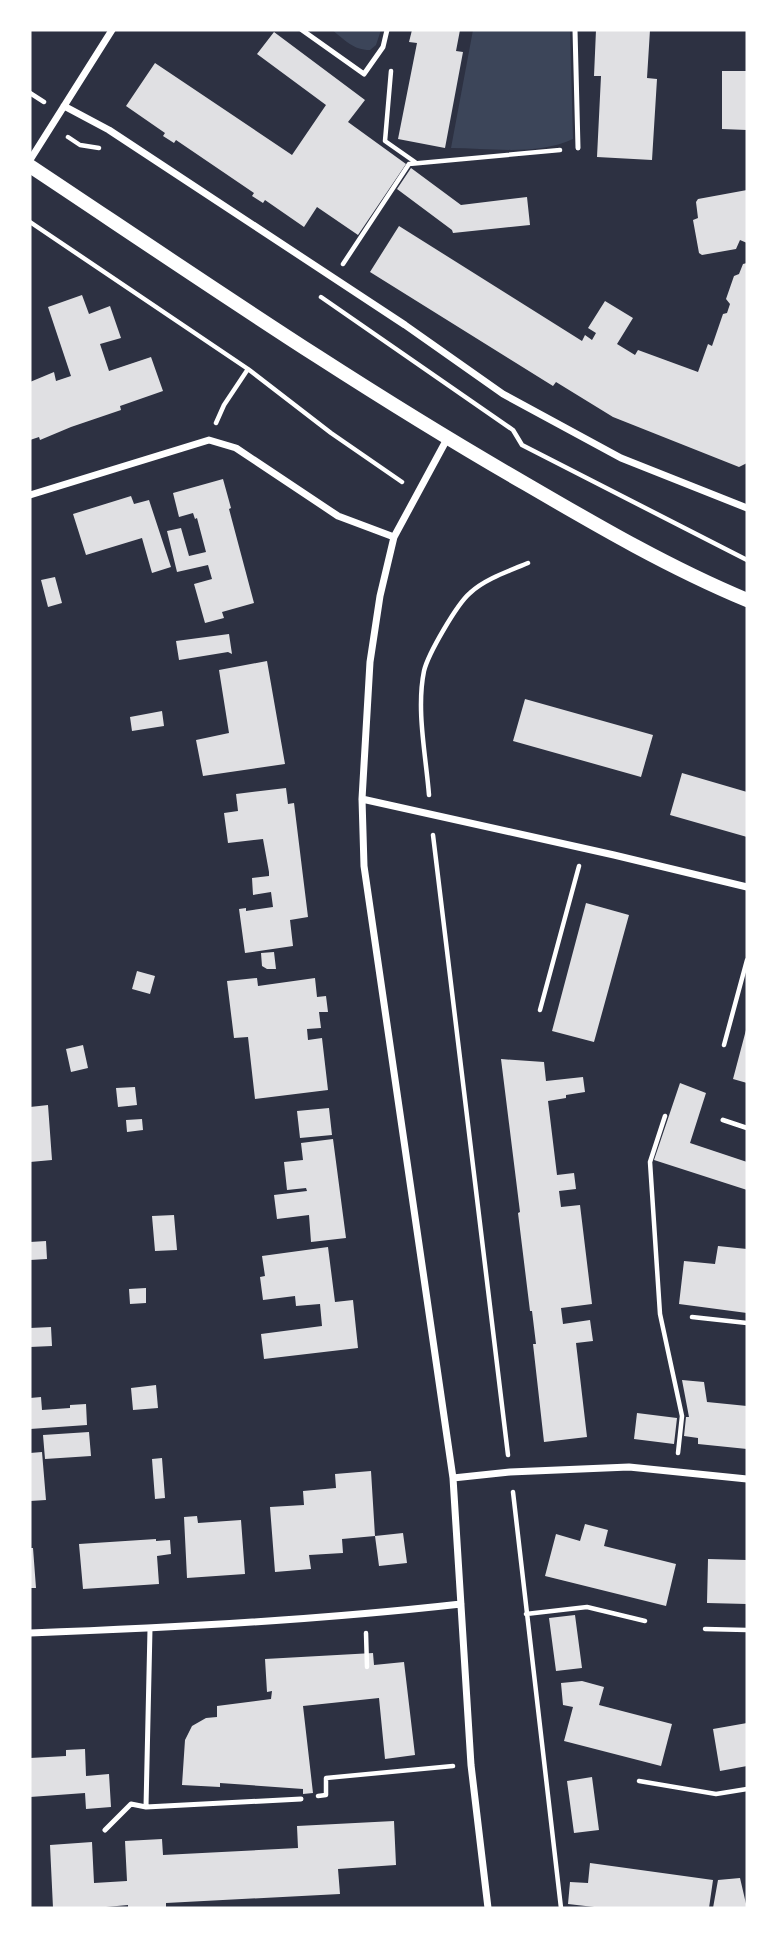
<svg xmlns="http://www.w3.org/2000/svg" width="777" height="1938" viewBox="0 0 777 1938" font-family="'Source Sans 3',sans-serif">
<rect width="100%" height="100%" fill="#2d3142"/>
<!-- green -->
<path fill="#3c4559" d="M332 30H381L376 45 370 50C353 50 345 40 332 30Z
M473 30H570L573 139C536 156 490 148 451 148Z"/>
<!-- building -->
<path fill="#e0e0e3" d="M412 30H460L456 51 463 52 445 148 398 139 417 43 409 42Z
M596 30H650L647 78 657 79 652 160 597 157 601 76H594Z
M274 32 365 100 348 122 406 164 358 235 317 207 304 227 265 200 263 203 252 196 254 193 176 140 174 143 163 136 165 133 126 106 155 63 292 155 326 105 257 54Z
M722 71H747V130L722 129Z
M411 168 461 205 527 197 530 225 453 233 452 230 397 189Z
M747 190V243L740 240 736 249 702 255 699 253 693 220 698 218 696 202 698 199Z
M399 226 582 341 585 335 592 340 596 333 588 328 605 301 633 318 617 344 635 355 638 350 698 372 708 344 712 346 723 314 727 313 730 304 726 299 734 276 739 274 743 264 747 263V463L739 467 613 417 556 382 553 386 370 272Z
M82 295 89 314 110 306 121 338 100 344 109 371 151 357 163 391 120 406 121 410 71 427 40 440 39 437 30 440V382L54 372 56 381 71 376 48 307Z
M223 479 231 508 229 509 254 603 222 612 224 618 205 623 194 584 212 579 208 565 177 572 167 531 181 528 189 556 206 552 197 518 195 519 193 513 179 517 173 493Z
M131 496 134 504 149 500 171 567 152 573 142 538 86 555 73 514Z
M55 577 62 603 48 607 41 580Z
M229 634 232 654 228 652 179 660 176 641Z
M267 661 285 764 203 776 196 740 229 733 219 670Z
M525 699 653 735 641 777 513 741Z
M162 711 164 726 132 731 130 717Z
M682 773 747 792V837L670 815Z
M286 788 288 804 294 803 308 917 290 920 293 946 245 953 239 909 246 908V911L273 907 271 892 253 895 252 878 269 876V872L263 839 228 843 224 813 238 811 236 794Z
M586 903 629 915 594 1042 552 1031Z
M274 952 276 969H267L262 966 261 953Z
M137 971 155 976 150 994 132 989Z
M257 978 258 986 315 978 317 997 326 996 328 1012H319L321 1028 307 1029 308 1040 322 1038 328 1090 255 1099 248 1037 234 1038 227 981Z
M746 1030H747V1083L733 1079Z
M83 1045 88 1068 71 1072 66 1049Z
M501 1059 544 1062 546 1081 583 1077 585 1092 566 1095V1098L548 1101 557 1175 574 1173 576 1189 559 1191 561 1207 580 1205 592 1304 561 1308 563 1324 590 1320 593 1341 576 1343 587 1437 544 1442 533 1344H536L532 1311H530L518 1213 520 1212Z
M680 1083 706 1093 690 1143 747 1162V1190L654 1160Z
M135 1087 137 1105 118 1107 116 1088Z
M48 1105 52 1160 30 1162V1107Z
M329 1108 332 1135 300 1138 297 1111Z
M142 1119 143 1130 127 1132 126 1120Z
M333 1139 346 1238 311 1242 309 1215 277 1219 274 1195 307 1191 306 1188 287 1190 284 1162 303 1160 301 1143Z
M174 1215 177 1250 155 1251 152 1216Z
M46 1241 47 1259 30 1260V1242Z
M718 1246 747 1249V1313L679 1304 684 1261 715 1264Z
M328 1247 335 1302 353 1300 358 1348 264 1359 261 1334 322 1326 320 1304 296 1306 295 1296 263 1300 260 1277 265 1276 262 1256Z
M146 1288V1303L130 1304 129 1289Z
M51 1327 52 1346 30 1347V1328Z
M682 1380 704 1382 707 1402 747 1406V1449L698 1444V1438L684 1436 686 1417H689Z
M156 1385 158 1408 133 1410 131 1388Z
M41 1397 42 1410 70 1408V1405L86 1404 87 1425 30 1429V1398Z
M637 1413 677 1418 674 1444 634 1439Z
M89 1432 91 1456 45 1459 43 1435Z
M42 1452 46 1500 30 1501V1453Z
M162 1458 165 1498 155 1499 152 1459Z
M371 1471 375 1536 342 1539 343 1553 309 1555 311 1569 275 1572 270 1507 304 1505 303 1491 336 1488 335 1474Z
M197 1516 198 1523 241 1520 245 1574 187 1578 184 1517Z
M585 1524 608 1530 604 1546 676 1564 666 1606 545 1576 556 1534 580 1541Z
M403 1533 407 1563 379 1566 375 1536Z
M156 1539V1541L170 1540 171 1554 157 1556 159 1584 83 1589 79 1544Z
M30 1548H33L36 1588H30Z
M708 1559 747 1560V1604L707 1603Z
M575 1615 582 1668 556 1671 549 1618Z
M373 1653 374 1665 404 1662 415 1755 385 1759 379 1698 303 1706 313 1793 303 1794V1789L220 1783V1787L182 1785 185 1740 192 1726 206 1718 217 1717V1706L271 1699 272 1691 267 1692 265 1659Z
M582 1681 604 1687 599 1705 672 1724 661 1766 564 1741 573 1707 563 1705 561 1683Z
M747 1723V1766L720 1771 713 1729Z
M85 1749 86 1776 109 1774 111 1807 86 1809 85 1793 30 1797V1758L66 1756V1750Z
M592 1777 599 1830 574 1833 567 1781Z
M394 1821 396 1865 338 1869 340 1894 166 1903V1908H128V1905L95 1908H53L50 1845 92 1842 94 1883 127 1881 125 1841 162 1839 163 1855 298 1848 297 1826Z
M590 1863 713 1880 709 1908H603L568 1904 570 1882 588 1883Z
M740 1878 747 1908H713L718 1880Z"/>
<g fill="none" stroke-linecap="round" stroke-linejoin="round">
<!-- path -->
<path stroke="#fff" stroke-width="4.5" d="M391 71 385 141 415 162
M30 93 44 102
M68 137 80 145 99 148
M30 222 248 369 331 433 402 482
M343 264 409 164 560 150
M321 297 513 430 522 445 747 560
M216 423 224 405 248 369
M429 795C426 756 416 710 424 671 428 654 457 604 470 593 485 579 509 571 528 563
M433 835 508 1455
M540 1010 579 866
M724 1045 747 960
M665 1116 650 1162 660 1314 682 1416 678 1453
M692 1317 747 1323
M513 1492 561 1908
M526 1614 587 1607 645 1621
M705 1629 747 1630
M366 1633 367 1667
M639 1781 716 1794 747 1789
M318 1796 326 1795V1778L453 1766"/>
<!-- service -->
<path stroke="#fff" stroke-width="5" d="M302 30 364 74 383 47 387 30
M575 30 578 148
M723 1120 747 1128
M146 1807 150 1629
M105 1830 131 1804 146 1807 301 1799"/>
<!-- minor -->
<path stroke="#fff" stroke-width="7" d="M64 106 109 130 405 325 503 394 621 458 747 508
M30 160 112 30
M447 439 394 537 380 596 370 662 362 799 364 866 453 1478 471 1765 488 1908
M30 495 209 440 236 448 338 516 394 537
M362 799 614 855 747 887
M453 1478 510 1472 629 1467 747 1479
M30 1633C174 1628 318 1620 461 1604"/>
<!-- secondary -->
<path stroke="#fff" stroke-width="14" d="M30 166C194 275 355 386 526 484 598 526 670 568 747 600"/>
</g>
<!-- border -->
<rect width="777" height="1938" fill="none" stroke="#ffffff" stroke-width="63"/>
</svg>
